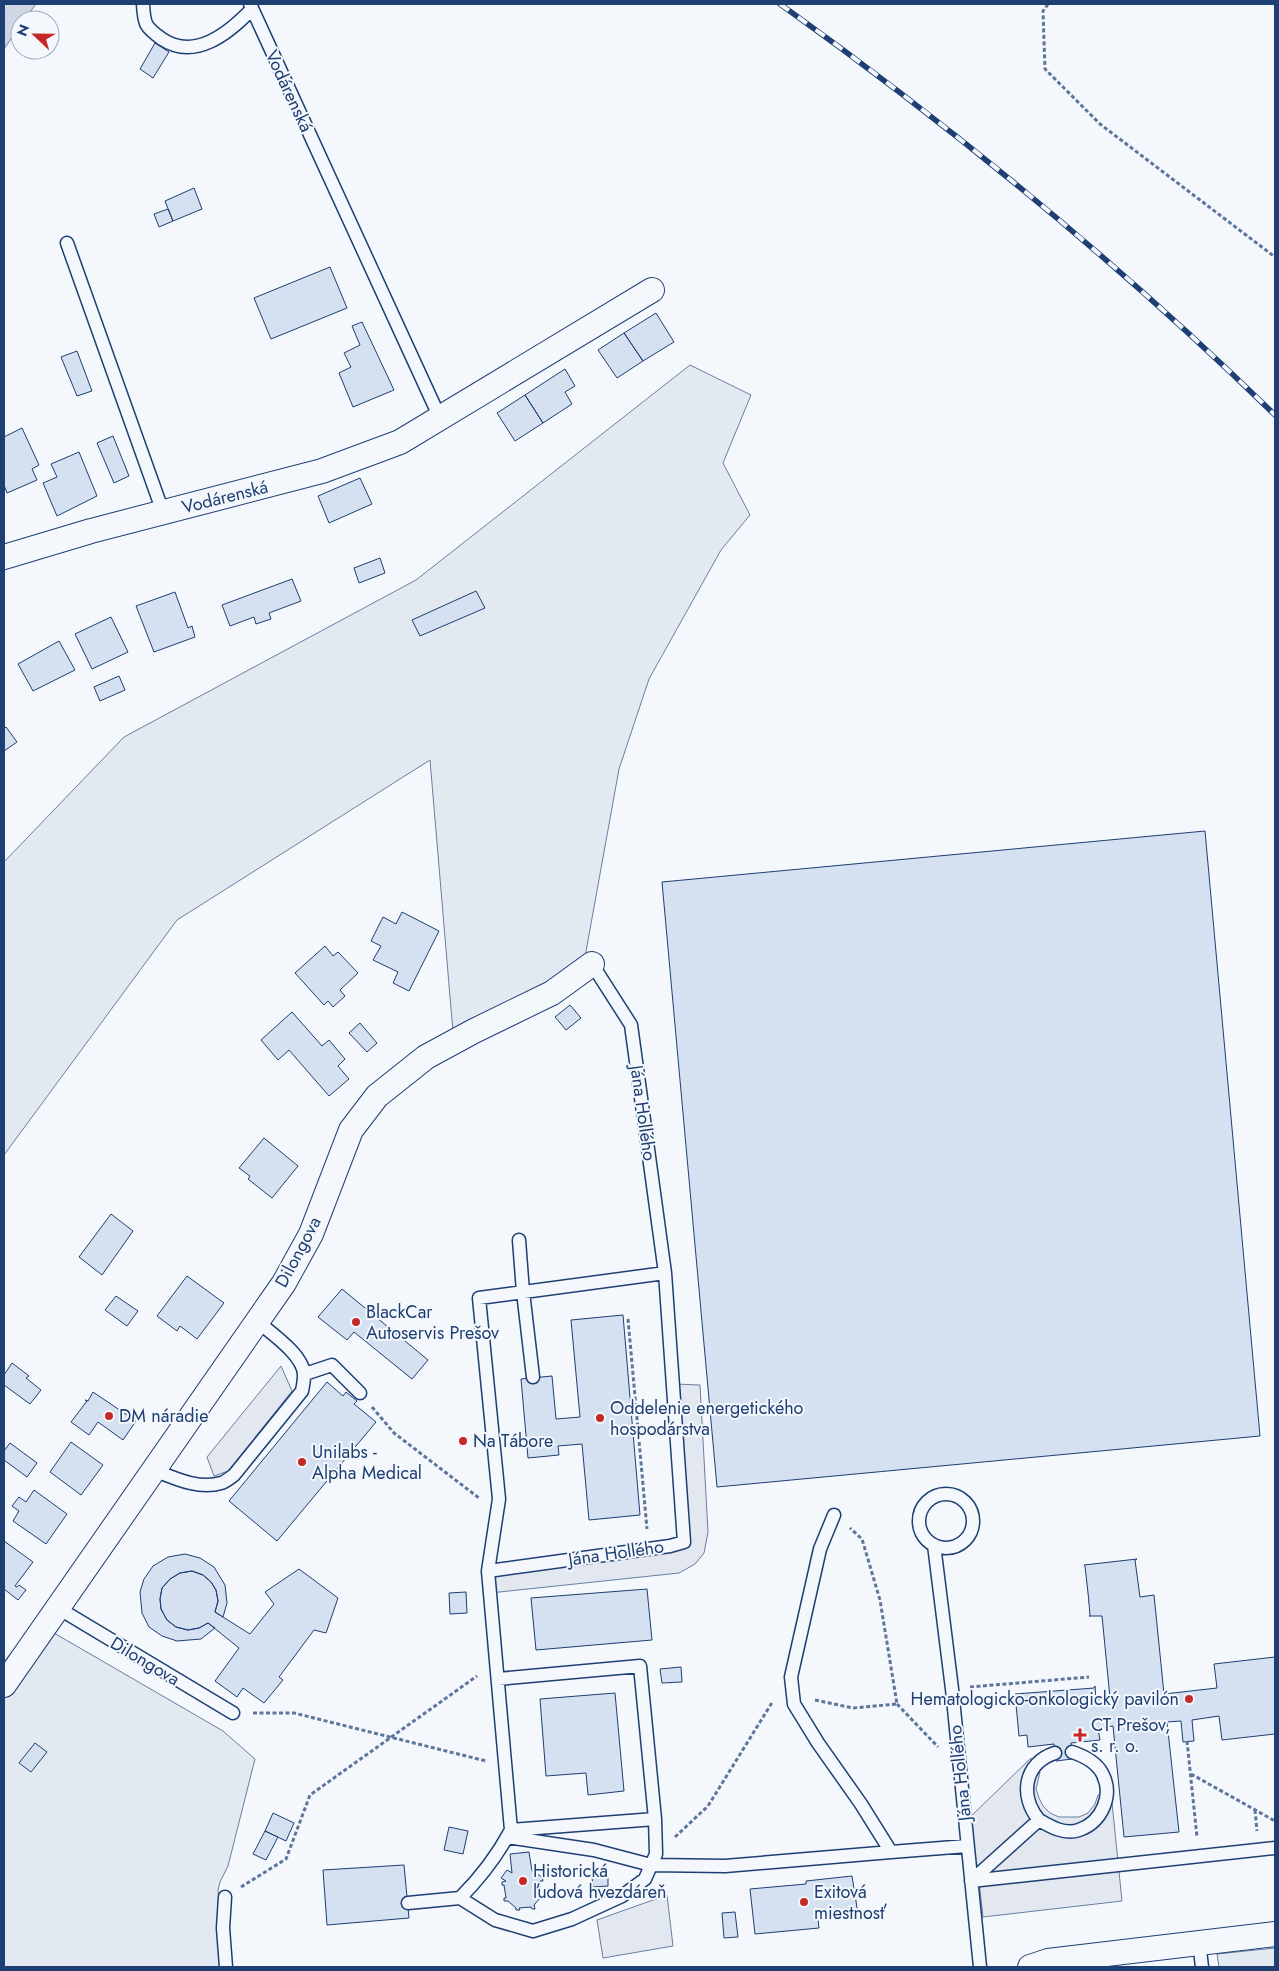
<svg xmlns="http://www.w3.org/2000/svg" width="1279" height="1971" viewBox="0 0 1279 1971" font-family="Jost,sans-serif">
<rect width="100%" height="100%" fill="#f4f7fb"/>
<!-- green -->
<path fill="#e3e9f0" stroke="#687fa3" d="M690 365 751 395 723 463 750 515 721 550 649 679 619 769 585 957 468 1045 453 1032 430 760 177 920 4 1155V862L124 737 416 580Z
M35 1622 223 1731 255 1759 228 1866 220 1882 218 1890 226 1967H4V1662Z
M1275 1948V1967H1219L1217 1954Z"/>
<!-- parking -->
<path fill="#e3e8f0" stroke="#687fa3" d="M281 1366 292 1391 228 1471 214 1476 207 1457Z
M674 1384 700 1385 708 1532 704 1553 695 1564 679 1573 490 1593 488 1571 684 1542Z
M1031 1758 1040 1772 1036 1789 1039 1798 1043 1806 1050 1813 1059 1817H1079L1088 1813 1095 1804 1098 1795 1111 1793 1122 1901 983 1917 979 1881 965 1822Z
M667 1895 673 1946 603 1958 597 1920Z"/>
<!-- water -->
<path fill="#cfd7e4" stroke="#687fa3" d="M4 4H36L24 20H20V26L4 49Z"/>
<!-- building -->
<path fill="#d5e0f0" stroke="#1d3f73" d="M155 43 169 52 153 78 140 69Z
M194 188 202 209 173 221 165 201Z
M168 209 173 221 159 227 154 214Z
M330 267 347 308 271 339 254 298Z
M656 313 674 342 643 361 624 333Z
M362 322 394 390 353 407 339 373 351 367 344 353 360 345 352 326Z
M624 333 643 361 617 378 598 350Z
M77 351 92 391 77 396 61 357Z
M565 369 575 386 565 392 572 404 543 423 525 395Z
M525 395 543 423 515 441 497 413Z
M22 428 39 465 32 469 37 480 7 493 4 485V437Z
M113 436 129 476 114 483 97 443Z
M79 452 97 496 57 516 43 483 57 477 51 464Z
M360 478 372 504 329 523 318 496Z
M380 558 385 573 359 583 354 568Z
M292 579 301 601 269 613 271 619 256 624 254 617 230 626 222 605Z
M476 591 485 608 420 636 412 620Z
M175 592 188 628 192 626 195 637 154 652 136 606Z
M111 617 128 652 92 669 75 634Z
M59 641 75 670 33 691 18 664Z
M119 676 125 690 100 701 94 687Z
M6 727 17 742 4 751V729Z
M1205 831 1260 1436 717 1487 662 882Z
M402 912 439 931 409 991 393 983 398 972 373 960 381 946 371 941 383 917 396 924Z
M325 946 333 956 338 952 358 973 340 990 345 996 333 1007 328 1001 324 1005 295 973Z
M570 1005 581 1018 566 1030 555 1017Z
M292 1012 322 1046 329 1040 345 1059 338 1066 349 1079 329 1096 289 1050 278 1060 261 1040Z
M360 1023 377 1043 367 1052 349 1033Z
M264 1138 298 1166 272 1198 248 1179 250 1176 239 1168Z
M111 1214 133 1231 102 1275 79 1257Z
M187 1276 224 1303 197 1339 180 1326 177 1331 157 1316Z
M342 1289 428 1360 412 1379 354 1332 347 1340 318 1317Z
M116 1296 138 1311 127 1326 105 1310Z
M623 1315 640 1515 589 1520 582 1444 558 1446 559 1455 528 1458 521 1379 552 1376 556 1419 580 1417 571 1320Z
M12 1363 29 1376 26 1378 41 1390 30 1404 4 1385V1375Z
M327 1382 343 1396 346 1392 357 1401 354 1404 376 1422 277 1541 229 1501Z
M93 1392 136 1421 123 1440 98 1422 89 1435 71 1422 87 1401 85 1400 88 1401Z
M71 1442 103 1465 81 1495 50 1472Z
M10 1443 37 1463 27 1477 4 1460V1451Z
M34 1490 67 1514 46 1544 13 1521 19 1511 12 1506 19 1497 26 1502Z
M4 1541 33 1562 15 1586 17 1587 19 1585 26 1590 18 1600 4 1589Z
M185 1554 200 1558 214 1567 225 1585 227 1603 223 1617 215 1612 218 1601 216 1590 211 1582 203 1575 192 1571 180 1573 170 1579 162 1588 160 1599 161 1609 167 1620 176 1627 188 1630 199 1628 208 1623 215 1628 201 1639 177 1641 162 1636 149 1627 142 1613 140 1592 144 1579 153 1566 168 1557Z
M1137 1559 1135 1560 1140 1597 1154 1595 1164 1694 1217 1688 1214 1664 1275 1657V1734L1222 1740 1219 1716 1192 1720 1194 1741 1183 1742 1181 1721 1167 1722 1179 1832 1124 1837 1113 1726 1098 1728 1100 1740 1071 1743 1072 1759 1056 1761 1054 1744 1028 1747 1027 1735 1019 1736 1015 1694 1094 1688 1095 1686 1096 1700 1110 1698 1102 1616H1089H1090L1089 1603 1088 1602H1089L1085 1566 1084 1565Z
M299 1569 338 1598 326 1633 314 1630 279 1677 283 1680 264 1703 243 1688 237 1697 215 1681 239 1648 208 1623 199 1628 188 1630 176 1627 167 1620 161 1609 160 1599 162 1588 170 1579 180 1573 192 1571 203 1575 211 1582 216 1590 218 1601 215 1612 250 1634 274 1604 265 1592Z
M647 1589 652 1640 536 1650 531 1598Z
M466 1592 467 1613 450 1614 449 1593Z
M681 1667 682 1682 662 1683 660 1669Z
M615 1693 624 1791 588 1795 586 1773 546 1776 540 1699Z
M35 1743 47 1752 31 1772 19 1763Z
M273 1813 294 1823 286 1841 265 1831Z
M449 1827 468 1831 463 1854 444 1850Z
M265 1831 278 1837 266 1860 253 1854Z
M529 1852 532 1871 542 1877 543 1881H540L541 1894H544V1897H541L534 1905 535 1909H532L531 1907 519 1908 520 1910H516V1908L508 1901H504V1898H506L504 1885H502V1882L506 1881 501 1878 507 1870 512 1873 510 1854Z
M404 1865 409 1918 327 1925 323 1870Z
M852 1876 858 1914 818 1919 819 1928 755 1934 750 1889 806 1884V1881Z
M592 1877H608V1886L593 1887Z
M735 1912 738 1937 724 1938 722 1913Z"/>
<g fill="none" stroke-linecap="round" stroke-linejoin="round">
<!-- service casing -->
<g stroke="#1d3f73" stroke-width="15">
<path id="service" d="M143 4C144 24 145 27 162 39 195 61 229 33 252 9
M250 4 440 418
M67 243 163 512
M519 1240 523 1292 533 1377
M305 1374 332 1365 360 1393
M154 1470C174 1478 199 1490 221 1483 225 1482 230 1478 234 1475L302 1391C303 1386 304 1381 304 1376 305 1356 271 1333 257 1321
M919 1521a27 27 0 1 1 54 0a27 27 0 1 1-54 0Z
M834 1515 820 1549 791 1677 794 1704 818 1743 861 1804 891 1852 967 1846
M934 1545 952 1689 980 1967
M488 1571 499 1499 479 1298 665 1273
M58 1608 233 1713
M498 1679 640 1666 655 1819 511 1830
M1039 1820C1019 1796 1024 1763 1055 1753
M511 1830 488 1571 670 1546 684 1542 665 1273 631 1025 592 964
M511 1830C497 1856 481 1877 460 1898L495 1920 533 1931 572 1919 622 1896 645 1879 656 1854 655 1819
M507 1837 594 1850 651 1865 725 1866 891 1852
M971 1881 1275 1848
M971 1881 1039 1820C1051 1827 1065 1835 1079 1830 1102 1822 1114 1795 1102 1773 1096 1762 1084 1756 1072 1752
M225 1897 223 1928 226 1967
M408 1903 460 1898
M1199 1942 1202 1967"/>
</g>
<!-- minor casing -->
<g stroke="#1d3f73" stroke-width="26">
<path id="minor" d="M4 557 91 531 322 471 400 442 652 290
M4 1685 284 1283 311 1234 351 1130 377 1096 426 1057 474 1031 552 993 592 964
M1030 1967 1048 1961 1275 1934"/>
</g>
<!-- path -->
<path stroke="#5e769c" stroke-width="3" stroke-dasharray="4 2.5" stroke-linecap="butt" d="M1048 4 1043 11 1045 69 1100 124 1275 257
M628 1319 647 1529
M372 1407 394 1433 479 1498
M970 1687 1089 1677
M815 1700 853 1708 897 1704 880 1600 862 1539 850 1528
M897 1704 938 1747
M253 1713H294L486 1761
M1187 1741 1197 1837
M1191 1774 1275 1821
M1255 1810 1257 1831
M675 1837 708 1806 773 1701
M241 1887 286 1859 310 1795 477 1676"/>
<!-- service -->
<use href="#service" stroke="#f4f7fb" stroke-width="12"/>
<!-- minor -->
<use href="#minor" stroke="#f4f7fb" stroke-width="24"/>
<!-- rail casing -->
<g stroke="#1d3f73" stroke-width="5.5">
<path id="rail" d="M780 4C955 129 1121 265 1275 415"/>
</g>
<!-- rail -->
<use href="#rail" stroke="#f4f7fb" stroke-width="4" stroke-dasharray="11" stroke-linecap="butt"/>
</g>
<!-- markers -->
<g fill="#c62828" stroke="#f4f7fb" stroke-width="2">
<circle cx="356" cy="1322" r="5"/>
<circle cx="109" cy="1416" r="5"/>
<circle cx="600" cy="1418" r="5"/>
<circle cx="463" cy="1441" r="5"/>
<circle cx="302" cy="1462" r="5"/>
<circle cx="1189" cy="1699" r="5"/>
<path d="M1077.5 1727.5h5v5h5v5h-5v5h-5v-5h-5v-5h5z"/>
<circle cx="523" cy="1881" r="5"/>
<circle cx="804" cy="1902" r="5"/>
</g>
<g text-anchor="middle" stroke-width="4" stroke-linejoin="round" paint-order="stroke">
<!-- street labels -->
<g font-size="18" fill="#1d3f73" stroke="#f4f7fb">
<text transform="translate(289 91) rotate(65)" y="6">Vodárenská</text>
<text transform="translate(225 497) rotate(-14)" y="6">Vodárenská</text>
<text transform="translate(643 1113) rotate(82)" y="6">Jána Hollého</text>
<text transform="translate(298 1252) rotate(-62)" y="6">Dilongova</text>
<text transform="translate(616 1553) rotate(-8)" y="6">Jána Hollého</text>
<text transform="translate(145 1661) rotate(31)" y="6">Dilongova</text>
<text transform="translate(960 1773) rotate(-96)" y="6">Jána Hollého</text>
</g>
<!-- poi labels -->
<g font-size="18" fill="#1d3f73" stroke="#f4f7fb" text-anchor="start">
<text x="366" y="1318">BlackCar<tspan x="366" dy="21">Autoservis Prešov</tspan></text>
<text x="610" y="1414">Oddelenie energetického<tspan x="610" dy="21">hospodárstva</tspan></text>
<text x="119" y="1422">DM náradie</text>
<text x="473" y="1447">Na Tábore</text>
<text x="312" y="1458">Unilabs -<tspan x="312" dy="21">Alpha Medical</tspan></text>
<text x="1179" y="1705" text-anchor="end">Hematologicko-onkologický pavilón</text>
<text x="1091" y="1731">CT Prešov,<tspan x="1091" dy="21">s. r. o.</tspan></text>
<text x="533" y="1877">Historická<tspan x="533" dy="21">ľudová hvezdáreň</tspan></text>
<text x="814" y="1898">Exitová<tspan x="814" dy="21">miestnosť</tspan></text>
</g>
</g>
<!-- border -->
<rect width="1279" height="1971" fill="none" stroke="#1d3f73" stroke-width="10"/>
<!-- north arrow -->
<g transform="translate(35 35) rotate(292)"><circle r="24" fill="#f4f7fb" stroke="#9eadc5"/>
<path d="M0-4L9 19L0 12L-9 19Z" fill="#c62828"/>
<text y="-8" font-size="14" font-weight="bold" text-anchor="middle" fill="#1d3f73">N</text>
</g>
</svg>
